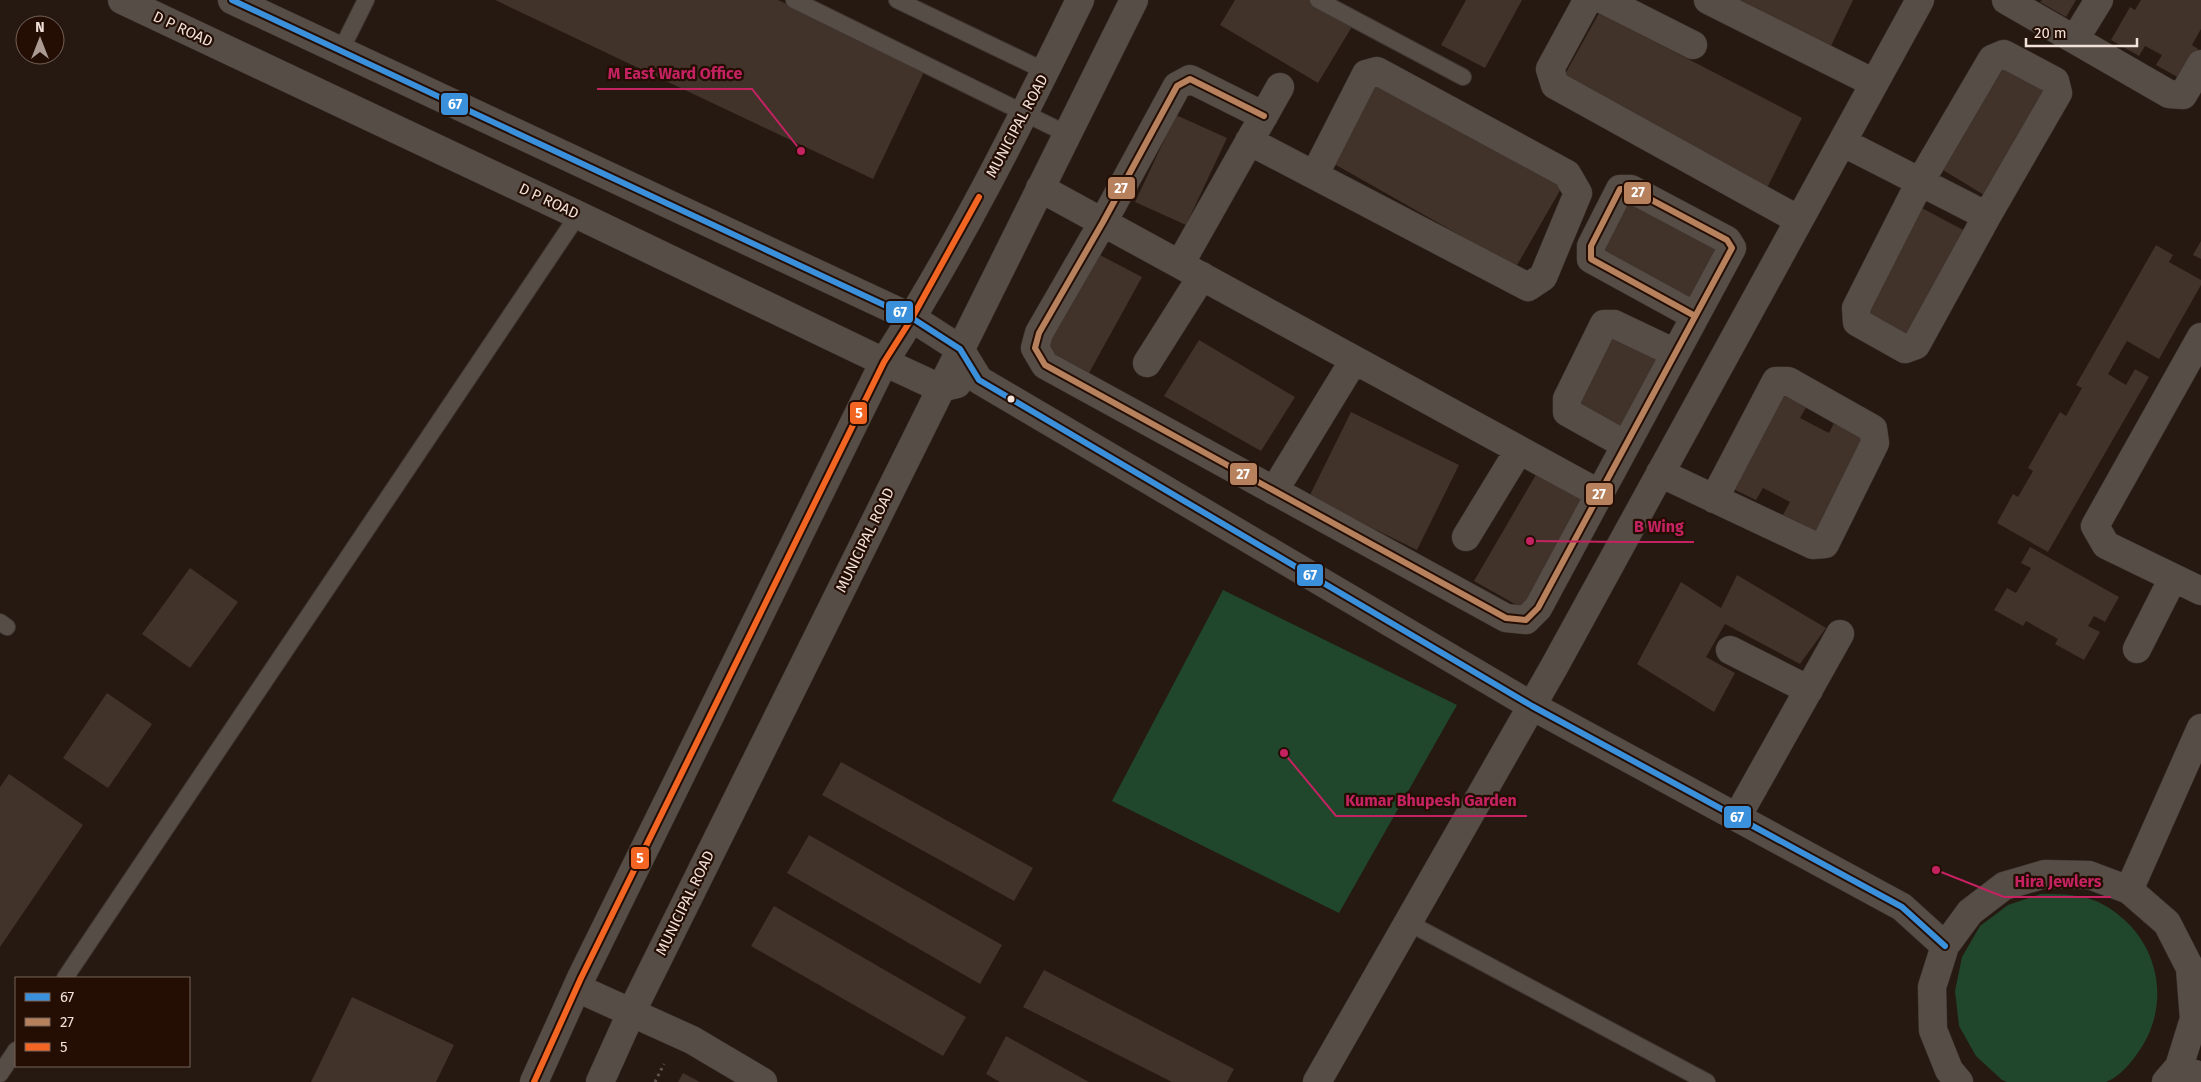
<svg xmlns="http://www.w3.org/2000/svg" width="2201" height="1082" viewBox="0 0 2201 1082" font-family="'Fira Sans',sans-serif">
<rect width="100%" height="100%" fill="#261912"/>
<!-- green -->
<path fill="#20472b" d="M1223 590 1457 705 1339 913 1112 801Z
M2041 894C2063 894 2085 894 2104 905 2159 936 2174 1004 2137 1054 2130 1064 2118 1078 2106 1082 2100 1082 2090 1082 2083 1082 2058 1082 2032 1082 2007 1082L2002 1080 1976 1056 1959 1026 1955 991 1962 957 1980 926 2008 905Z"/>
<!-- building -->
<path fill="#41322a" d="M495 0H778L925 70 873 179Z
M1235 0H1311L1353 25 1318 83 1220 25Z
M1466 0H1522L1485 68 1441 45Z
M1732 0H1853L1830 48Z
M2042 0H2076L2066 17 2040 2Z
M2141 0H2201V29L2192 45 2198 49 2181 79 2156 65 2162 55 2145 46 2139 56 2111 40 2130 7 2135 10Z
M1599 13 1802 118 1766 190 1564 76Z
M2006 63 2047 84 1989 198 1943 170Z
M1374 81 1562 187 1516 267 1329 161Z
M1176 115 1227 138 1186 225 1135 202Z
M1625 194 1722 244 1695 301 1596 250Z
M1918 206 1967 232 1908 338 1863 311Z
M2201 241V259L2193 255Z
M2156 245 2173 255 2169 262 2201 280V285L2159 359 2127 341 2108 374 2126 385 2135 369 2149 377 2048 552 1997 523 2013 494 2018 497 2033 471 2028 468 2060 412 2066 416 2082 388 2076 385Z
M1098 254 1142 277 1089 373 1046 349Z
M1610 329 1659 354 1620 433 1574 407Z
M1199 340 1295 397 1261 451 1164 396Z
M1782 393 1807 406 1800 418 1829 433 1835 421 1866 438 1815 533 1783 515 1790 502 1763 488 1756 500 1731 488Z
M1351 412 1459 465 1417 550 1309 497Z
M1537 473 1585 500 1522 608 1474 581Z
M2030 547 2119 597 2105 622 2094 616 2088 626 2100 632 2084 660 2055 644 2058 639 2026 621 2023 626 1994 610 2007 588 2016 593 2031 568 2021 563Z
M190 568 238 602 190 668 142 634Z
M1737 575 1826 628 1800 664 1725 624 1706 657 1735 673 1714 712 1637 664 1681 582 1721 608Z
M107 693 152 724 108 788 63 758Z
M841 762 1033 868 1014 901 822 795Z
M9 774 83 825 0 947V787Z
M809 835 1002 945 980 984 787 873Z
M774 906 966 1017 943 1056 751 946Z
M1044 970 1234 1069 1227 1082H1172L1023 1007Z
M352 997 454 1045 436 1082H311Z
M1006 1036 1089 1082H1000L986 1074Z
M683 1073 700 1082H678Z"/>
<g fill="none" stroke-linecap="round" stroke-linejoin="round">
<!-- service casing -->
<g stroke="#403631" stroke-width="18">
<path id="service" d="M794 0 1067 134
M897 0 1045 71
M1318 0 1463 77
M340 52 366 0
M0 622 7 627
M1409 923 1707 1082
M65 978 578 215
M0 1074 16 1050"/>
</g>
<!-- minor casing -->
<g stroke="#403631" stroke-width="29">
<path id="minor" d="M1591 0 1587 1 1550 69 1555 85 1799 220
M1604 0 1693 45
M1708 0 1874 83
M2006 0 2169 94 2183 95 2201 64
M2075 39 2099 0
M1264 116 1190 79 1177 86 1103 222 1039 333 1035 348 1045 365 1506 618 1526 620 1538 608 1732 248 1727 240 1631 189H1620L1591 246V259L1695 316
M1249 141 1528 287 1543 277 1578 193 1567 174 1377 71 1366 74 1315 174
M1842 142 1987 216 1916 345 1905 349 1857 322 1856 308 1920 182 1992 59 2004 54 2055 81 2058 93 1987 216
M1040 188 1600 494
M1180 264 1280 87
M2201 337 2095 526 2106 545 2201 591
M1147 363 1202 276
M1626 445 1567 412V399L1604 324H1614L1675 353
M1660 473 1813 545 1825 544 1875 443 1873 429 1788 381H1776L1714 499
M1274 491 1354 360
M1466 537 1519 450
M2137 649 2173 578
M1730 650 1809 690
M1737 817 1840 634
M2129 890 2201 728
M577 988 692 1040 763 1082
M1317 1082 1554 667 1920 0"/>
</g>
<!-- tertiary casing -->
<g stroke="#403631" stroke-width="29">
<path id="tertiary" d="M122 0 578 215 884 362 940 388 957 384
M232 0 912 318 960 349 979 380 1532 706 1902 907 1945 946
M2179 1067 2201 1077
M534 1082 581 978 884 362C958 247 1020 123 1080 0
M600 1082 632 1011 1134 0
M1959 1082 1949 1070 1933 1030 1932 987 1945 946 1970 912 2004 886 2045 874 2089 875 2129 890 2167 923 2190 968 2194 1019 2179 1067 2166 1082"/>
</g>
<!-- path -->
<path stroke="#5f5651" stroke-width="3" stroke-dasharray="2.5 4" stroke-linecap="butt" d="M655 1082 664 1064"/>
<!-- service -->
<use href="#service" stroke="#574d47" stroke-width="16"/>
<!-- minor -->
<use href="#minor" stroke="#574d47" stroke-width="28"/>
<!-- tertiary -->
<use href="#tertiary" stroke="#574d47" stroke-width="28"/>
<!-- bus-1 casing -->
<g stroke="#240e03" stroke-width="10">
<path id="bus-1" d="M232 0 912 318 960 349 979 380 1532 706 1902 907 1945 946"/>
</g>
<!-- bus-2 casing -->
<g stroke="#240e03" stroke-width="10">
<path id="bus-2" d="M1264 116 1190 79 1177 86 1103 222 1039 333 1035 348 1045 365 1506 618 1526 620 1538 608 1732 248 1727 240 1631 189H1620L1591 246V259L1695 316"/>
</g>
<!-- bus-3 casing -->
<g stroke="#240e03" stroke-width="10">
<path id="bus-3" d="M534 1082 581 978 884 362 912 318 979 197"/>
</g>
<!-- bus-1 -->
<use href="#bus-1" stroke="#3a90db" stroke-width="6"/>
<!-- bus-2 -->
<use href="#bus-2" stroke="#b6815c" stroke-width="6"/>
<!-- bus-3 -->
<use href="#bus-3" stroke="#f26522" stroke-width="6"/>
</g>
<!-- markers -->
<circle fill="#f2e1d9" stroke="#240e03" stroke-width="2" cx="1011" cy="399" r="4.5"/>
<g text-anchor="middle" stroke-width="4.5" stroke-linejoin="round" paint-order="stroke">
<!-- street labels -->
<g font-size="15" fill="#f2e1d9" stroke="#240e03">
<text transform="translate(183 29) rotate(25)" y="5">D P ROAD</text>
<text transform="translate(1017 126) rotate(-62)" y="5">MUNICIPAL ROAD</text>
<text transform="translate(549 201) rotate(25)" y="5">D P ROAD</text>
<text transform="translate(865 540) rotate(-64)" y="5">MUNICIPAL ROAD</text>
<text transform="translate(685 903) rotate(-64)" y="5">MUNICIPAL ROAD</text>
</g>
</g>
<!-- callouts -->
<path fill="none" stroke="#c42261" stroke-width="2" d="M801 151L752 89H597M1530 541L1624 542H1694M1284 753L1336 816H1527M1936 870L2004 897H2111"/>
<g fill="#c42261" stroke="#240e03" stroke-width="2">
<circle cx="801" cy="151" r="5"/>
<circle cx="1530" cy="541" r="5"/>
<circle cx="1284" cy="753" r="5"/>
<circle cx="1936" cy="870" r="5"/>
</g>
<g font-size="16" text-anchor="middle" font-weight="bold" fill="#c42261" stroke="#240e03" stroke-width="4.5" stroke-linejoin="round" paint-order="stroke">
<text x="675" y="79">M East Ward Office</text>
<text x="1659" y="532">B Wing</text>
<text x="1431" y="806">Kumar Bhupesh Garden</text>
<text x="2058" y="887">Hira Jewlers</text>
</g>
<g stroke="#240e03" stroke-width="2">
<rect x="440" y="92" width="29" height="24" rx="5" fill="#3a90db"/>
<rect x="1107" y="176" width="29" height="24" rx="5" fill="#b6815c"/>
<rect x="1623" y="181" width="29" height="24" rx="5" fill="#b6815c"/>
<rect x="885" y="300" width="29" height="24" rx="5" fill="#3a90db"/>
<rect x="849" y="401" width="19" height="24" rx="5" fill="#f26522"/>
<rect x="1229" y="462" width="29" height="24" rx="5" fill="#b6815c"/>
<rect x="1585" y="482" width="29" height="24" rx="5" fill="#b6815c"/>
<rect x="1296" y="563" width="28" height="24" rx="5" fill="#3a90db"/>
<rect x="1723" y="805" width="29" height="24" rx="5" fill="#3a90db"/>
<rect x="630" y="846" width="20" height="24" rx="5" fill="#f26522"/>
</g>
<g font-size="14" text-anchor="middle" font-weight="bold" fill="#fff">
<text x="455" y="109">67</text>
<text x="1121" y="193">27</text>
<text x="1638" y="197">27</text>
<text x="900" y="317">67</text>
<text x="859" y="418">5</text>
<text x="1243" y="479">27</text>
<text x="1599" y="499">27</text>
<text x="1310" y="580">67</text>
<text x="1737" y="822">67</text>
<text x="640" y="863">5</text>
</g>
<!-- legend -->
<rect x="15" y="977" width="175" height="90" fill="#240e03" stroke="#766259"/>
<rect x="25" y="993" width="25" height="8" fill="#3a90db" stroke="#766259"/>
<text x="60" y="1002" font-size="15" fill="#f2e1d9">67</text>
<rect x="25" y="1018" width="25" height="8" fill="#b6815c" stroke="#766259"/>
<text x="60" y="1027" font-size="15" fill="#f2e1d9">27</text>
<rect x="25" y="1043" width="25" height="8" fill="#f26522" stroke="#766259"/>
<text x="60" y="1052" font-size="15" fill="#f2e1d9">5</text>
<!-- north arrow -->
<g transform="translate(40 40)"><circle r="24" fill="#240e03" stroke="#766259"/>
<path d="M0-4L9 19L0 12L-9 19Z" fill="#ab9b93"/>
<text y="-8" font-size="14" font-weight="bold" text-anchor="middle" fill="#f2e1d9">N</text>
</g>
<!-- scale -->
<path d="M2026 38v8h111v-8" fill="none" stroke="#f2e1d9" stroke-width="2.5"/>
<text x="2034" y="38" font-size="15" fill="#f2e1d9" stroke="#240e03" stroke-width="4" paint-order="stroke">20 m</text>
</svg>
